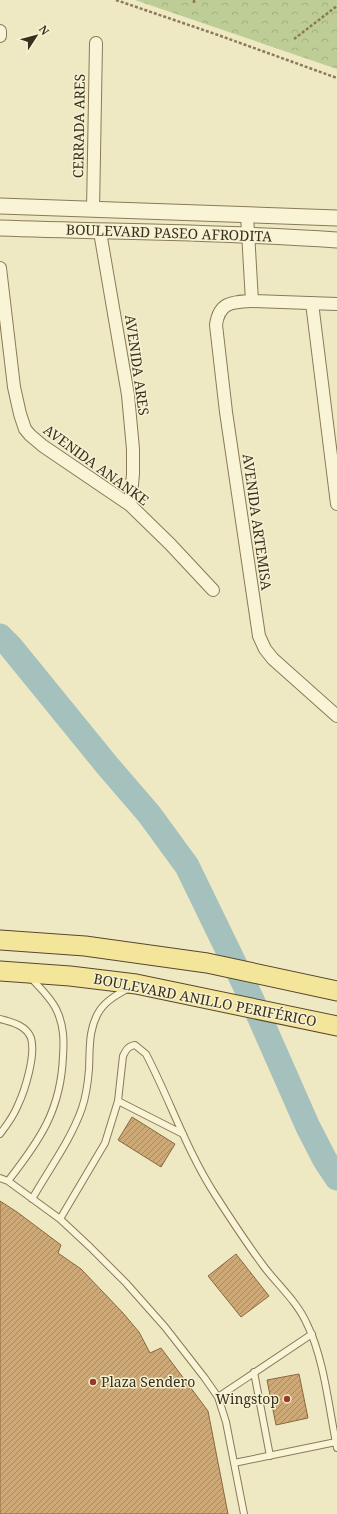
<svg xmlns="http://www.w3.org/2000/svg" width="337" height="1514" viewBox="0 0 337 1514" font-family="'Noto Serif',serif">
<defs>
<pattern id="park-crowns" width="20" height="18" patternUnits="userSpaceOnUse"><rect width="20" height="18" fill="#becd96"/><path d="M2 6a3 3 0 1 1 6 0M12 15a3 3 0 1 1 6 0" fill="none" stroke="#a4b081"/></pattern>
<pattern id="building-hatch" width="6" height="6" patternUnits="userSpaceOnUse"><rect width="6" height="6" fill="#cea978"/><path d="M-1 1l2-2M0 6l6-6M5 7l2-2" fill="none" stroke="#a88a62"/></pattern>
</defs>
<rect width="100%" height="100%" fill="#efe9c3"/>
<!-- park -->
<path fill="url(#park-crowns)" d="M135 0H337V69Z"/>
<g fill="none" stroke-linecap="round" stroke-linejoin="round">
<!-- river -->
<path stroke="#a5c1be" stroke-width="25" d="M0 636 10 646 106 764 149 814 187 866 252 1000 308 1127 325 1160 337 1178"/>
</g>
<!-- building -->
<path fill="url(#building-hatch)" stroke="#89683f" d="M132 1117 175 1144 161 1167 118 1140Z
M0 1201 17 1212 61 1245 58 1253 81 1269 123 1313 139 1332 150 1353 161 1348 208 1411 228 1514H0Z
M236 1254 269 1296 241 1317 208 1276Z
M299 1374 308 1418 276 1425 267 1380Z"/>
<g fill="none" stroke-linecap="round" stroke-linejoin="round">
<!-- service casing -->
<g stroke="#897a59" stroke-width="8">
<path id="service" d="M0 1019C11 1022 26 1025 31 1038 36 1055 25 1090 18 1105 14 1115 7 1125 0 1134
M118 1101 183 1134
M0 1178 8 1181 60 1219 90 1247 126 1283 165 1327 204 1377 218 1397 226 1422 244 1514
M8 1181C40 1140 61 1110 63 1056 64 1041 64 1026 57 1011 52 999 40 988 31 978
M32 1199C49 1169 71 1140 82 1108 86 1096 88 1082 89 1069 90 1049 88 1028 100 1010 107 1000 118 994 129 988
M60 1219 105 1143 118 1101 123 1056C126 1050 128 1046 135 1045L146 1054C170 1100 186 1149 214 1193 230 1218 247 1244 265 1268 279 1286 298 1303 307 1324 324 1358 329 1409 337 1448
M254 1372 270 1456
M218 1397 312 1334
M234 1463 336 1442"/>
</g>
<!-- minor casing -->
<g stroke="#897a59" stroke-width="14">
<path id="minor" d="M0 36V31
M93 210 96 43
M247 215 252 301
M100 232 128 395 133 449V474L130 505
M0 268 14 387 20 414 25 429 30 435 43 446 130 505 170 544 213 590
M312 303 337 504
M337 304 252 301C232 302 219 302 216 325L226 412 259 636 265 649 273 659 337 716"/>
</g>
<!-- tertiary casing -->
<g stroke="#897a59" stroke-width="17">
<path id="tertiary" d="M0 206 337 218
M0 228C112 232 225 232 337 240"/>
</g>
<!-- primary casing -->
<g stroke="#57472e" stroke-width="21">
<path id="primary" d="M0 940 85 946 207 963 337 991
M0 971 70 976 136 984 337 1026"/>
</g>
<!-- path -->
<path stroke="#897a59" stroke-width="2.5" stroke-dasharray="3 2" stroke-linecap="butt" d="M116 0 218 35 337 78
M194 0V3
M294 39 337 6"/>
<!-- service -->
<use href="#service" stroke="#f9f4d6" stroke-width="6"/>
<!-- minor -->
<use href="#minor" stroke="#f9f4d6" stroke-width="12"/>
<!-- tertiary -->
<use href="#tertiary" stroke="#f9f4d6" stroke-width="15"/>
<!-- primary -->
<use href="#primary" stroke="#f3e59a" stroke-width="19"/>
</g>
<!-- markers -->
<g fill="#993928" stroke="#f6f1d2" stroke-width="1.5">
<circle cx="93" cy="1382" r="4"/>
<circle cx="287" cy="1399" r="4"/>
</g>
<g text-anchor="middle" stroke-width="3" stroke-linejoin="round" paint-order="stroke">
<!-- street labels -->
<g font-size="14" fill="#392f1e" stroke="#f6f1d2">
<text transform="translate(79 126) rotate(-89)" y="5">CERRADA ARES</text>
<text transform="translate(169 233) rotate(2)" y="5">BOULEVARD PASEO AFRODITA</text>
<text transform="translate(137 365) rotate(82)" y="5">AVENIDA ARES</text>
<text transform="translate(96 465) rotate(36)" y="5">AVENIDA ANANKE</text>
<text transform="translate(257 522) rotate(82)" y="5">AVENIDA ARTEMISA</text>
<text transform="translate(205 1000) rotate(11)" y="5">BOULEVARD ANILLO PERIFÉRICO</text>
</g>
<!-- poi labels -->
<g font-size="14" fill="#392f1e" stroke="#f6f1d2" text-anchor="start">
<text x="101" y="1387">Plaza Sendero</text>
<text x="279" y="1404" text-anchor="end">Wingstop</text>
</g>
</g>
<!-- north arrow -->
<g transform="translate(36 36) rotate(54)" stroke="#f6f1d2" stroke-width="3" paint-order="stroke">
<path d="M0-3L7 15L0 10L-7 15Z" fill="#392f1e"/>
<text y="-6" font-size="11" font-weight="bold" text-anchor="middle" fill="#392f1e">N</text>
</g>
</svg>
